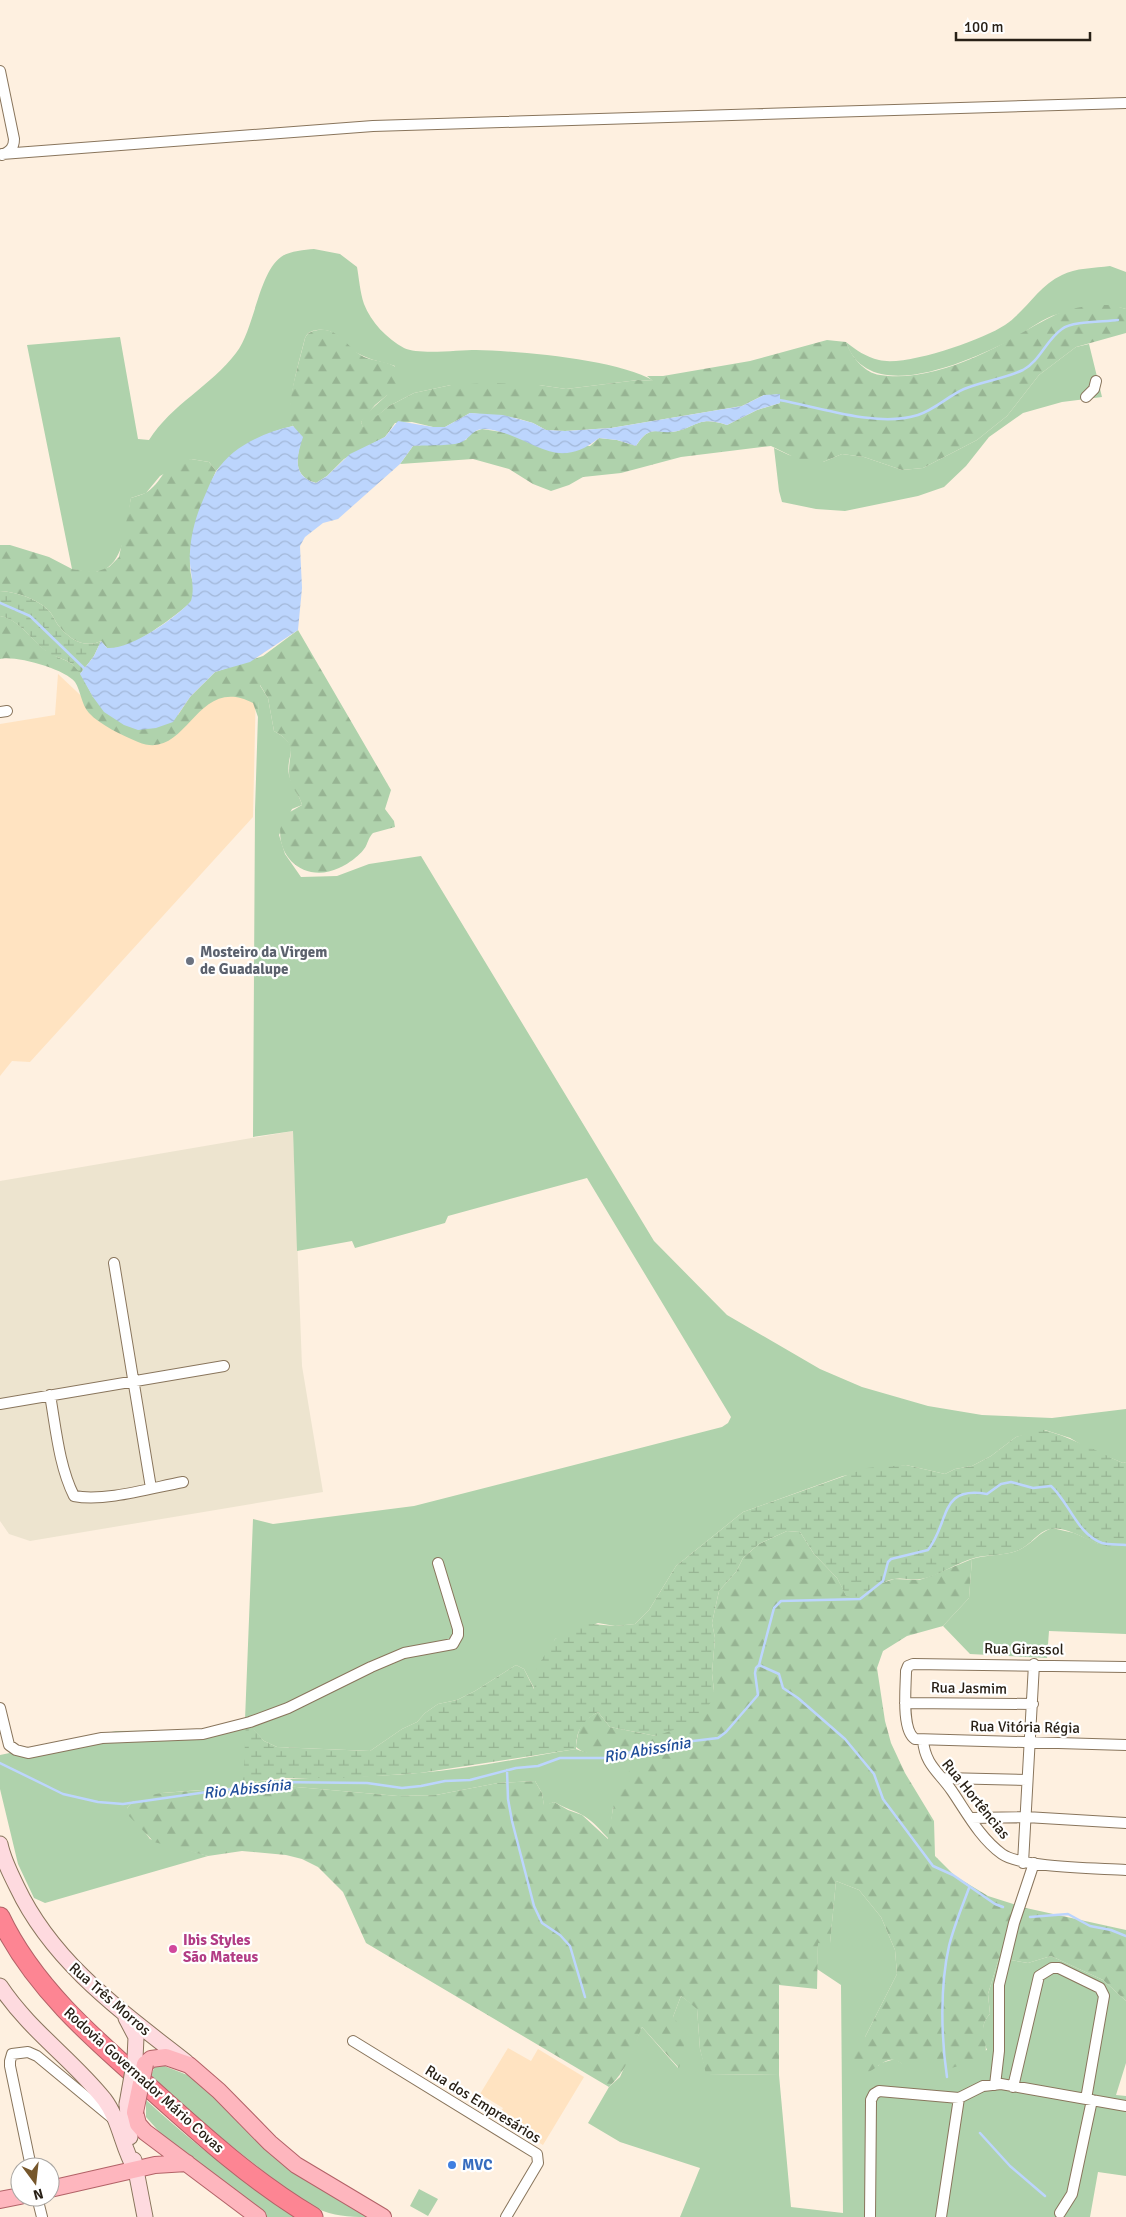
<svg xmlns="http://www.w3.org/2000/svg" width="1126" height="2217" viewBox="0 0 1126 2217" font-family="Signika,sans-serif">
<defs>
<pattern id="forest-firs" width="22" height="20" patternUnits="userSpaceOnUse" patternTransform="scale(1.25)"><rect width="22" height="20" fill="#afd2ac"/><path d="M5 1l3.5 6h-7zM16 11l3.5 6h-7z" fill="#97b493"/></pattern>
<pattern id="wetland-marsh" width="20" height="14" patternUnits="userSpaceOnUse" patternTransform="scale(1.25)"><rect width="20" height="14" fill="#afd2ac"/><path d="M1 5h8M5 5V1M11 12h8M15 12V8" fill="none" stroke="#97b493"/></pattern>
<pattern id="water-waves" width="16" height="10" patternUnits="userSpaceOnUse" patternTransform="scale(1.25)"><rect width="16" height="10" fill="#bcd5fd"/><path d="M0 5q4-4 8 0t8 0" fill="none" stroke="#a2b7d8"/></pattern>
</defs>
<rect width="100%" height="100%" fill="#fef0e0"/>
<!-- built -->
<path fill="#ffe3c1" d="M58 674 111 724 210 681 256 687 253 817 30 1062 12 1061 0 1076V724L55 715Z
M508 2048 531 2061 538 2049 584 2077 543 2145 497 2118 503 2108 480 2094Z"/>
<!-- education -->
<path fill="#ede4cf" d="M293 1131 302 1366 323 1492 30 1541 9 1534 0 1521V1181Z"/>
<!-- green -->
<path fill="#afd2ac" d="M314 249 340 254 357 267C359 278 360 292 364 304 371 322 387 339 404 348 418 355 459 350 476 350 520 351 617 359 654 381L638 380 566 389 539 385H451L414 393 389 406 363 428 361 422 365 415 387 395 395 366C383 362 370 360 359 354 343 346 338 327 317 330 311 331 308 332 305 338 300 359 285 406 293 426 263 433 237 447 216 471L209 462 191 459 160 476 146 493 131 498C127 521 125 569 96 572 89 573 79 570 72 569L27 345 120 337 138 439 149 440C172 404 211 386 236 353 255 328 258 274 281 257 289 251 304 250 314 249Z
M1110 266 1126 272V309C1106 303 1079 308 1058 314 1043 318 1028 330 1015 338 973 359 869 409 846 342 856 350 866 357 879 360 906 367 982 340 1005 325 1027 310 1038 286 1062 275 1075 268 1095 268 1110 266Z
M1089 344 1102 397 1062 402 1023 413 989 437 966 466 944 487 918 496 845 511 816 509 782 502 779 491 774 448 789 455 823 462 842 454 864 457 902 470 923 468 977 440 1007 416 1039 375 1076 347Z
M259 684 268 698 274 731C303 747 285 754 289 775 292 787 299 794 302 805L292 809 279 835 285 854 301 877 337 876 369 864 421 856 654 1241 727 1315 820 1369 862 1387 928 1406 982 1415 1052 1418 1126 1409V1462L1123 1463 1087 1448 1070 1438 1045 1430 1016 1437 991 1456 972 1466 955 1469 945 1474 906 1465 843 1476 743 1512 676 1566 649 1610 635 1624 615 1626 598 1623 555 1639 535 1690 524 1669 516 1665 475 1691 457 1700 438 1704 425 1713 417 1722 402 1729 370 1751 277 1747 264 1741 246 1721 251 1782C307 1776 362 1778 418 1773 471 1769 524 1757 576 1749 610 1763 657 1747 693 1741L686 1746 659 1753 613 1808 609 1839C601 1831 594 1822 584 1816 576 1811 564 1808 554 1802L544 1806 542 1793 535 1781 498 1783 436 1795 398 1796 274 1785 240 1787 162 1793 132 1802 127 1808 150 1839 208 1856 45 1903 34 1898 18 1864 0 1789V1755L116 1731 202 1730 245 1720 253 1519 273 1524 414 1506 722 1427 728 1423 731 1417 587 1178 448 1216 445 1223 355 1248 352 1241 297 1251 293 1131 253 1137 255 810Z
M1052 1528 1074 1533 1099 1544 1126 1543V1634L1049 1631 1047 1658 970 1654 943 1626 969 1598 972 1559C987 1554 1005 1556 1019 1550 1032 1544 1038 1533 1052 1528Z
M836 1881 859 1890 881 1917 895 1950 897 1974 865 2037 878 2066 881 2063 895 2059 903 2064 922 2056 931 2060 936 2065 987 2050C982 2037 980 2024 990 2014L988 1994 999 1958 1028 1963 1051 1956 1103 1980 1126 2001V2063L1116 2095 1126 2096V2176L1098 2172 1090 2217H680L700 2168 620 2142 588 2123 609 2087 620 2077 642 2027 678 2068 673 2017 681 1996 697 2008 700 2049 707 2074 779 2075 791 2207 843 2213 841 1985 817 1969 818 1943H830Z
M159 2064 190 2076 372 2217C355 2217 339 2217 323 2211 301 2201 281 2185 262 2170 223 2140 186 2109 151 2075L155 2066Z
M146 2100C194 2144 244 2183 299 2217H263L163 2136 146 2117Z
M419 2189 438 2199 428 2216 410 2206Z"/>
<!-- forest -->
<path fill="url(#forest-firs)" d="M1112 305 1126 309V333L1076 347 1039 375 1007 416 977 440 923 468 902 470 864 457 842 454 823 462 806 463 771 446 681 457 621 473 583 477 569 485 551 491 533 484 509 469 473 459 400 464 413 446 466 440 470 433 482 429 508 433 527 441 590 446 599 438 617 440 636 446C640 440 643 435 650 432 656 430 663 432 670 432 695 430 696 414 727 425L757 410 780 403 764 395 742 406 611 428 565 431 546 430 533 423 516 418 470 413 445 427H433L412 422 395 423 385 437 344 459 327 476 316 483C291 476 297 456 302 437 297 432 291 425 290 418 288 396 300 360 305 338 308 332 312 331 318 330 339 327 347 348 364 357 373 361 389 361 397 368 401 372 401 378 402 383L375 405 361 422 363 427 389 406 414 393 451 385 490 383 539 385 566 389 638 380 653 381 647 376H663L750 361 827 340 846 342C851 356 864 373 880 375 910 380 945 370 973 358 1002 346 1028 328 1057 314 1075 306 1093 305 1112 305Z
M191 459 209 462 216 471C203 502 189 532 190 566 190 578 197 588 192 600 189 607 145 637 137 641 127 646 117 649 107 648L101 641C84 649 69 639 58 625 54 619 52 613 47 609 35 598 16 592 0 591V545H10L49 557 72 569 96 572 109 567 119 557 131 498C136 496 142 495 147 492 167 478 159 465 191 459Z
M0 616C21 619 33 645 52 654 61 660 71 660 78 670 84 678 88 688 93 697L178 715 190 697 215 672 263 656 298 630 391 790 385 809 394 821 395 827 373 833C369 837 368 842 366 846 362 854 347 865 339 868 303 885 270 853 283 816L302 805C300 795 292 789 290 780 285 757 302 746 274 731L268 698 260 685 258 717 253 703C195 673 188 763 138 742 122 735 100 725 89 713 81 704 81 691 75 682 65 669 15 655 0 659Z
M787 1531 800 1532 814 1554 837 1578 846 1595 894 1579 919 1580 931 1576 972 1559 969 1598 943 1626 907 1636 883 1651 877 1668 885 1721 891 1743 905 1773 934 1821 935 1856 955 1876 988 1896 1026 1908 1126 1930V2001L1103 1980 1051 1956 1028 1963 999 1958 988 1994 990 2014C975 2030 991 2041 984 2058L942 2071C926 2057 924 2052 905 2066 886 2050 881 2069 865 2073L854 2059 853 2048 865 2037 897 1974 895 1950 881 1917 859 1890 836 1881 830 1944 818 1943 817 1989 779 1985V2075L706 2074 700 2049 697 2009 681 1996 673 2017 687 2034 679 2068 642 2027C633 2050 627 2070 609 2087L366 1943 343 1892 318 1867 302 1859 286 1855 242 1851 208 1856 154 1842 129 1816 127 1808C135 1797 150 1795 162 1793L274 1785 398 1796 436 1795 498 1783 535 1781 542 1793 544 1805 554 1802 568 1810 582 1815 608 1839C618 1774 621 1763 686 1746L691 1742C664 1745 597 1767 576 1747 578 1728 581 1721 598 1712L610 1727 656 1736 714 1691 712 1673 715 1638 712 1623 719 1591 736 1572 743 1558 759 1544Z"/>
<!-- wetland -->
<path fill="url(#wetland-marsh)" d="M0 591C16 592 35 598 47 609 52 613 54 619 58 625 69 639 84 649 101 641L94 656 80 674C73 661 64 660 52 655 33 645 22 620 0 616Z
M1040 1429C1069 1436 1096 1451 1123 1463L1126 1462V1543C1120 1544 1113 1547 1107 1546 1090 1544 1068 1525 1050 1529 1037 1532 1031 1545 1019 1550 1005 1556 988 1554 974 1558 956 1563 939 1576 921 1579 912 1581 903 1577 894 1579 872 1583 878 1600 846 1596L837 1578 814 1554 800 1532 787 1531 759 1544 743 1558 736 1572 719 1591 712 1623 715 1638 712 1673 714 1691 711 1702 699 1718 682 1727 656 1736 610 1727 598 1712C582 1721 576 1731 576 1749L420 1773 347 1778H284L251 1782 243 1786 246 1720 264 1741 277 1747 370 1751 402 1729 417 1722 425 1713 438 1704 457 1700 475 1691 516 1665 524 1669 534 1689 537 1667 555 1639 574 1627 581 1623 615 1626 635 1624 649 1610 676 1566 743 1512 867 1468 906 1465 945 1474 955 1469 972 1466 991 1456 1016 1437Z"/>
<!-- water -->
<path fill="url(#water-waves)" d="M780 394V403L757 410 727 425C697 414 695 430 670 432 663 433 656 430 650 432 643 435 640 440 636 446L617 440 599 438C554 475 531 433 485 429 472 428 470 440 459 443 450 446 425 445 413 446L400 464 338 519 323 523 305 537 300 546 302 588 298 630 250 662 215 672 190 697 173 722 156 728 138 730 124 725 104 712 93 697 80 674 94 656 101 641 107 648C130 650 176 618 191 601 196 584 188 569 190 552 191 534 196 516 203 500 207 491 211 480 216 472 232 446 265 432 293 426L303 437C297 456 291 476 316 483L327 476 350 454 385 437 398 421 433 427H445L470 413 503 415 533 423 546 430 565 431 611 428 742 406 764 395Z"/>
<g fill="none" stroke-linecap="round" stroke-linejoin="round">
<!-- stream -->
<path stroke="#bcd5fd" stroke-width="2.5" d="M779 400C820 407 877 428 918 415 936 409 948 396 964 389 983 381 1004 379 1023 370 1040 361 1046 340 1062 329 1072 321 1104 322 1118 320
M0 603 30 616 87 671
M759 1665 779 1674 783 1688 798 1698 845 1739 874 1774 883 1799 933 1866 953 1875 995 1904 1003 1907
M0 1763 63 1794 98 1802 123 1804 221 1790 238 1789 273 1782 367 1783 402 1788 421 1786 445 1781 470 1780 516 1768 538 1766 560 1758H608L621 1756 643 1747 718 1738 726 1732 758 1695 755 1673 756 1668 759 1665 774 1608 781 1601 860 1599 883 1581 888 1562 891 1559 928 1550C950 1522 939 1485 987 1494L1001 1484 1011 1482 1033 1488 1051 1486C1069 1502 1077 1534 1102 1543 1109 1545 1118 1544 1126 1545
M507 1770 508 1799 512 1821 534 1906 542 1923 560 1935 570 1946 585 1997
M1030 1917 1068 1914 1090 1926 1111 1930 1126 1936
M947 2077C941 2037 940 1986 949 1946 954 1926 962 1907 969 1888
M980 2133 1010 2166 1045 2196"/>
<!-- street casing -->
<g stroke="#89755c" stroke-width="12">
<path id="street" d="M0 71 14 139C14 148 10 151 2 155
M2 154 373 126 1126 103
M1086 397 1094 389 1096 381
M0 712 7 711
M114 1263 151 1488
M50 1395C56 1429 59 1466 74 1496 105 1502 151 1488 183 1482
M0 1404 224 1366
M1126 1667 913 1664 908 1666 906 1671C906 1686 901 1730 915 1739L1126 1745
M905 1703 1033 1704
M0 1708 9 1745 16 1750 28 1753 102 1738 203 1734 250 1722 288 1708 371 1667 404 1653 453 1644 458 1635V1629L438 1563
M923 1740C925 1765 939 1772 952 1791 967 1813 980 1838 1002 1854 1022 1868 1098 1868 1126 1870
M943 1778 1027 1780
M971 1818 1026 1817 1126 1823
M1023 1863 1034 1664
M353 2041 537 2154 538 2163 506 2217
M995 2085 999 2051V1985L1014 1923 1034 1863
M1013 2087 1039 1976 1052 1968H1059L1100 1988 1104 1996 1086 2099
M31 2167 10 2066V2061L12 2054 28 2052 37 2056 112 2118
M37 2197 42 2217
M1060 2213 1072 2194 1092 2100
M870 2217 871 2100 874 2094 879 2091 959 2098 983 2086 1001 2084 1126 2106
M941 2217 959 2098"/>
</g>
<!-- secondary casing -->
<g stroke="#89755c" stroke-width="17">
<path id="secondary" d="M0 1844C3 1859 10 1873 17 1887 53 1963 121 2011 186 2062
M0 1986C29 2030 72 2059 104 2099 120 2120 122 2147 135 2169
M126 2018 136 2037 135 2059
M127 2104 130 2137
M134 2160 145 2217"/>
</g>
<!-- primary casing -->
<g stroke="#b26267" stroke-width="18">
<path id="primary" d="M145 2064 151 2059 166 2057 189 2065 219 2091 270 2143 296 2165 383 2217
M135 2112 138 2124 145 2132 258 2217
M50 2189 155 2165 187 2163
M0 2200 20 2196"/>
</g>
<!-- highway casing -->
<g stroke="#b26267" stroke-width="21">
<path id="highway" d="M0 1917C33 1987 95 2040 152 2090 203 2136 254 2182 313 2217"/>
</g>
<!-- street -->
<use href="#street" stroke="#fff" stroke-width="10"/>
<!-- secondary -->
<use href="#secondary" stroke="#fedadf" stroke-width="15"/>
<!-- primary -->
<use href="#primary" stroke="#feb6be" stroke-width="16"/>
<!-- highway -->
<use href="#highway" stroke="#fd8593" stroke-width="19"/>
<!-- secondary-bridge casing -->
<g stroke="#89755c" stroke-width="17" stroke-linecap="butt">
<path id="secondary-bridge" d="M127 2104 135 2059"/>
</g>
<!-- primary-bridge casing -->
<g stroke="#b26267" stroke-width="18" stroke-linecap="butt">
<path id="primary-bridge" d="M135 2112 145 2064"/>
</g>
<!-- secondary-bridge -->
<use href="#secondary-bridge" stroke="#fedadf" stroke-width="15"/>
<!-- primary-bridge -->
<use href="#primary-bridge" stroke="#feb6be" stroke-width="16"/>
</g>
<!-- markers -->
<circle fill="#6b7280" stroke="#fff" stroke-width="2" cx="190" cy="961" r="5"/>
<circle fill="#d1479c" stroke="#fff" stroke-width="2" cx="173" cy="1949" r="5"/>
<circle fill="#3f7fe0" stroke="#fff" stroke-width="2" cx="452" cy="2165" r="5"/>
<g text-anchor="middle" stroke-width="4.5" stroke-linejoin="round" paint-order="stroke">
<!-- worship labels -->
<g font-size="15" font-weight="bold" fill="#5b616d" stroke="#fff" text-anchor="start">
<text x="200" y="957">Mosteiro da Virgem<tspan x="200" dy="17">de Guadalupe</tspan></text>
</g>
<!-- street labels -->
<g font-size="15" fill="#282016" stroke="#fff">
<text transform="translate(1024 1649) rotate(1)" y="5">Rua Girassol</text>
<text transform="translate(969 1688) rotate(1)" y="5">Rua Jasmim</text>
<text transform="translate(1025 1727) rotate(1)" y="5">Rua Vitória Régia</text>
<text transform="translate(976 1799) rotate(51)" y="5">Rua Hortências</text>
<text transform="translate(110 1999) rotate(41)" y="5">Rua Três Morros</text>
<text transform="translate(144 2080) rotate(42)" y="5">Rodovia Governador Mário Covas</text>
<text transform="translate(483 2104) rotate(32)" y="5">Rua dos Empresários</text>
</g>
<!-- hotel labels -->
<g font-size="15" font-weight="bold" fill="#b23c85" stroke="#fff" text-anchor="start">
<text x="183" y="1945">Ibis Styles<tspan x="183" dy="17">São Mateus</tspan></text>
</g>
<!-- shop labels -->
<g font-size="15" font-weight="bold" fill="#366cbe" stroke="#fff" text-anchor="start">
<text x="462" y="2170">MVC</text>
</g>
<!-- water labels -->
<g font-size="16" font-style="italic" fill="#1f4d99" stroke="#fff">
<text transform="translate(647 1749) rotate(-10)" y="6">Rio Abissínia</text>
<text transform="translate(247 1788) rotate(-6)" y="6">Rio Abissínia</text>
</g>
</g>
<!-- north arrow -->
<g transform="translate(35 2182) rotate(165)"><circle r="24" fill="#ffffff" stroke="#a9a6a2"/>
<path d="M0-4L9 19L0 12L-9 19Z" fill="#76572c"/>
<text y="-8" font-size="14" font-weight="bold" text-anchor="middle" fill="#282016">N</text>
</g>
<!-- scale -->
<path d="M956 32v8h134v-8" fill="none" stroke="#282016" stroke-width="2.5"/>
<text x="964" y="32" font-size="15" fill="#282016" stroke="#ffffff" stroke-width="4" paint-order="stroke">100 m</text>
</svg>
